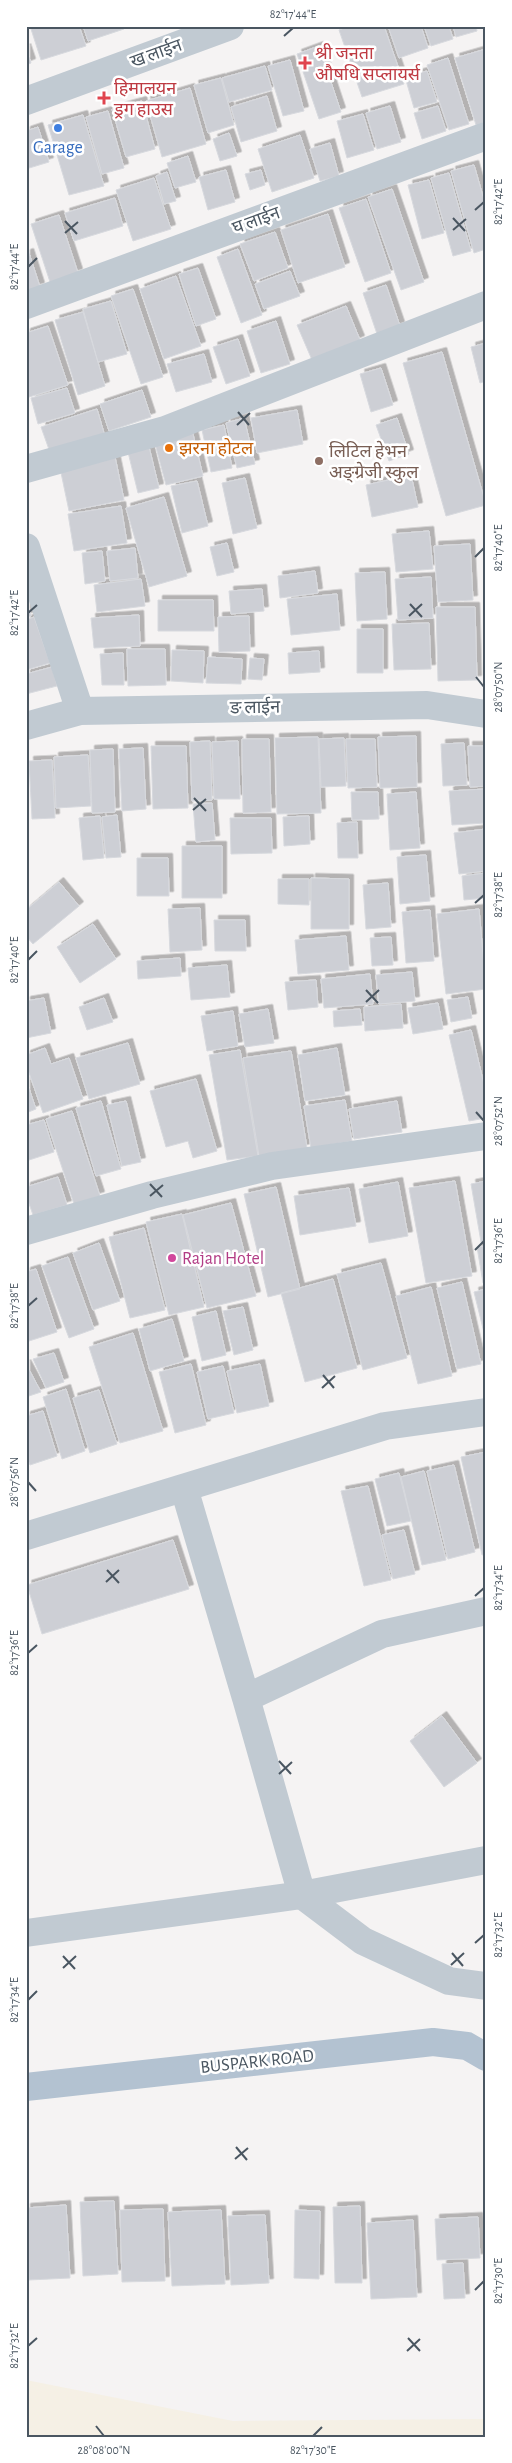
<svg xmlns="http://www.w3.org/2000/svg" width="512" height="2463" viewBox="0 0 512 2463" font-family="'Alegreya Sans','Noto Sans Devanagari',sans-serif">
<defs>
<filter id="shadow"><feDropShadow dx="4.5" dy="-4.5" stdDeviation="0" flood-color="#0004"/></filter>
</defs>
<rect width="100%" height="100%" fill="#f5f3f3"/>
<!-- sand -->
<path fill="#f5f0e5" d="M26 2380 233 2421 486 2419V2437H26Z"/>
<!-- building -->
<path fill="#cdcfd5" stroke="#d7d9de" filter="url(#shadow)" d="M30 26H79L86 46 41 60Z
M83 26H123L124 29 88 41Z
M350 26H384L404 84 362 97 339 30Z
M388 26H421L428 48 399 58Z
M424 26H449L453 39 431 46Z
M453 26H476L477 31 456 37Z
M319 46 341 112 319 119 297 54Z
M26 48 31 63 26 65Z
M486 49V122L476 125 455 58Z
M448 58 469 124 449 130 427 65Z
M290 60 304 111 283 116 268 66Z
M265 66 272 90 229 102 222 78Z
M427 71 437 102 414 108 405 77Z
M221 78 234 125 208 133 194 85Z
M190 88 206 144 162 157 146 101Z
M267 96 277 131 241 142 231 107Z
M142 101 155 149 126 157 112 109Z
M390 106 401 142 377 149 366 113Z
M438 106 446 131 422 139 414 113Z
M108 111 124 168 102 174 86 117Z
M363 114 374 150 347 158 337 121Z
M83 115 104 186 69 195 48 125Z
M38 127 49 162 26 169V131Z
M229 133 237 156 220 161 213 139Z
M300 135 314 178 272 192 258 149Z
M330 143 339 176 320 181 310 149Z
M188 156 196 182 175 188 167 163Z
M474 165 486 207V249L474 253 451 171Z
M226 170 235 202 208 210 199 177Z
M261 170 265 185 250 190 245 174Z
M167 172 176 201 164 204 156 176Z
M449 173 471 251 453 256 431 178Z
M154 178 171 229 133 241 116 190Z
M429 180 444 233 422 239 408 185Z
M392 189 424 282 401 290 368 197Z
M115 198 123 226 74 241 65 213Z
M366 199 391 273 365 282 339 208Z
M328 214 345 267 298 283 281 230Z
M59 215 78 273 50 282 31 224Z
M275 232 288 268 254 281 240 244Z
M238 249 262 315 241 323 217 257Z
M29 253 40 287 26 291V254Z
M198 268 216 319 196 326 179 274Z
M290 271 300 296 264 309 255 284Z
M176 276 201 346 164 359 140 289Z
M386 285 400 326 377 334 363 293Z
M133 289 163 377 141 384 111 296Z
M111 301 127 354 98 362 83 309Z
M346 306 360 340 312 360 297 325Z
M83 312 105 386 78 395 55 320Z
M276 321 290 364 261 373 247 331Z
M48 326 68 385 26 398V333Z
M238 339 250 376 226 384 213 347Z
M486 343V381L480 383 471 347Z
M442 352 486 505 446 516 403 363Z
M204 354 212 382 176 392 167 364Z
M381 368 393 405 371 412 360 374Z
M67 388 75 413 38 424 31 398Z
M142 390 151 417 109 431 100 404Z
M97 409 106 440 52 458 41 427Z
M297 410 303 444 257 453 251 418Z
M244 418 255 464 237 468 226 423Z
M397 418 409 454 389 461 376 425Z
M224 425 232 468 211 472 202 430Z
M192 430 203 476 166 485 154 440Z
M148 443 159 488 138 493 127 448Z
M115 457 124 500 69 511 60 468Z
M411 475 418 507 372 517 366 485Z
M245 478 257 528 233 534 222 483Z
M197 481 208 526 182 533 171 486Z
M164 497 187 576 149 587 126 508Z
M121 506 127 543 74 551 68 514Z
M429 531 433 569 396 572 392 534Z
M227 543 234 572 217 576 210 547Z
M470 544 473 600 438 602 434 546Z
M135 548 138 578 110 581 107 551Z
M102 551 105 581 85 584 82 553Z
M315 571 318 593 280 598 278 576Z
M385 572 387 619 357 621 355 573Z
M431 577 433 618 398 620 395 579Z
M141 579 145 606 97 612 94 585Z
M262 589 264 611 231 614 229 591Z
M337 594 340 630 291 635 287 599Z
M26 600 31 616 26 617Z
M158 600H213L214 631H158Z
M436 607H475L477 680 438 681Z
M139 615 140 646 94 648 91 618Z
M249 616 250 651 219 652 218 617Z
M34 617 50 663 26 670V620Z
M429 623 431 669 394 670 392 624Z
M357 629H383V673H357Z
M127 649H165L166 685 128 686Z
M172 650 204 651 203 683 171 681Z
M319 651 320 672 289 674 288 653Z
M123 653 124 685H102L100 654Z
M208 657 242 659 241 684 206 683Z
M250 658 264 659 262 680 248 679Z
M52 667 57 686 26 694V674Z
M416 736 417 787 380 788 378 737Z
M318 737 321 813 277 814 275 738Z
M344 738 346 786 321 787 319 739Z
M242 739H269L271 812 243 813Z
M346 739H375L377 787 348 788Z
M210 741 212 800 192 801 190 742Z
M238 741 240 799H214L212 742Z
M464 743 467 785 443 786 441 744Z
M151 746H186L188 808 153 809Z
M468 746H486V786L470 787Z
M143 748 146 809 122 811 119 749Z
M113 749 115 812 92 813 90 750Z
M88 755 91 806 56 808 54 757Z
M52 760 55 818 32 819 29 761Z
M486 789V823L452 825 449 791Z
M351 792H378L379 819 352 820Z
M416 792 420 848 390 850 387 794Z
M212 803 215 840 196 842 193 804Z
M117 815 121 857 106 858 102 817Z
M100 816 104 858 83 860 79 818Z
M309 816 310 844 284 846 283 817Z
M230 818H271L272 853 231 854Z
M357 822 358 858H338L337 823Z
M486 829V871L459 874 454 833Z
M182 846H222V898H182Z
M426 855 430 901 400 904 397 857Z
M137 858H168L169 896H137Z
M486 873V898L464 900 462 876Z
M311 878 349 879V929H311Z
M278 879H309V905L278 904Z
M59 882 79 906 33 944 26 936V910Z
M388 883 391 927 366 929 363 885Z
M200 908 202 950 170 952 168 909Z
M479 909 486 989 446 994 437 914Z
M430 910 434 961 406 963 402 912Z
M214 920H245L246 951H215Z
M93 924 116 959 80 983 57 947Z
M346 936 349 970 298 974 295 940Z
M391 937 393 965 372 966 370 938Z
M180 958 181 976 138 979 137 961Z
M227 965 230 997 191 1000 188 968Z
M412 972 415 1001 379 1004 376 975Z
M370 974 373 1004 324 1008 321 979Z
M316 980 318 1007 288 1010 285 982Z
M468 997 472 1018 451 1022 447 1000Z
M44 998 51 1033 26 1038V1001Z
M104 998 113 1022 87 1030 79 1007Z
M438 1003 443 1029 413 1034 408 1008Z
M401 1004 403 1028 365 1031 364 1007Z
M268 1009 274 1043 245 1047 239 1014Z
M360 1009 362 1025 334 1027 333 1011Z
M233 1011 238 1046 207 1051 201 1016Z
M471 1030 486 1093V1118L469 1121 449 1035Z
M128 1043 140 1084 89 1099 76 1058Z
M45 1048 51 1064 69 1058 83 1099 43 1113 26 1064V1055Z
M337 1048 345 1095 305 1101 298 1055Z
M240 1050 258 1156 227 1160 209 1055Z
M291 1051 307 1148 259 1156 243 1058Z
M196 1079 217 1151 193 1158 188 1141 166 1147 150 1091Z
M26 1080 36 1109 26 1113Z
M345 1100 352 1141 311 1148 304 1106Z
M101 1101 121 1169 96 1176 76 1108Z
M126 1101 141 1162 122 1166 107 1105Z
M397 1101 402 1132 354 1139 349 1109Z
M72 1111 100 1196 74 1204 46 1119Z
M44 1120 54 1152 26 1161V1125Z
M58 1177 67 1205 33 1215 26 1195V1187Z
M455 1181 472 1276 426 1283 409 1188Z
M486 1181V1241L481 1242 471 1184Z
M398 1182 408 1236 369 1243 359 1189Z
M276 1187 300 1289 268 1297 244 1194Z
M349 1188 356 1226 300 1235 294 1196Z
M231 1203 256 1296 207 1308 183 1215Z
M182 1214 204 1307 169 1315 146 1222Z
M144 1228 165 1310 130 1318 109 1237Z
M99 1243 120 1301 93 1310 73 1253Z
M486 1246V1283H483L477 1247Z
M68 1257 94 1329 69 1338 42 1266Z
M381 1263 407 1358 363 1370 337 1274Z
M36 1269 57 1332 26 1342V1272Z
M333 1279 357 1368 305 1382 281 1293Z
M462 1282 481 1364 457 1369 437 1288Z
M431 1287 452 1376 418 1384 396 1296Z
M486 1289V1341L474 1292Z
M243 1307 253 1350 234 1355 223 1311Z
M216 1311 226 1355 202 1361 192 1317Z
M172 1319 184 1361 150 1371 139 1329Z
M133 1333 163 1431 120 1443 89 1347Z
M54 1353 64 1382 46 1388 33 1359Z
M26 1364 41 1392 26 1397Z
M191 1364 206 1425 175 1433 159 1372Z
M260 1364 269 1406 237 1413 227 1371Z
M223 1366 234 1413 208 1419 197 1372Z
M66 1389 85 1451 62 1459 43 1397Z
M99 1390 117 1444 90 1453 73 1398Z
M43 1411 57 1456 30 1465 26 1455V1416Z
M486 1452V1554L482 1555 461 1457Z
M454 1465 475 1552 448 1559 427 1471Z
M424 1471 446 1560 422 1565 401 1477Z
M399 1473 411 1521 387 1526 375 1479Z
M368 1486 391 1580 364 1586 341 1491Z
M404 1530 415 1574 393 1579 382 1535Z
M173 1540 189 1589 42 1634 27 1585Z
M442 1716 477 1763 444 1787 410 1741Z
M114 2201 118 2274 83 2276 80 2202Z
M66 2205 70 2278 29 2280 26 2208Z
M360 2206 362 2283H335L333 2207Z
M163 2209 165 2281 122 2282 120 2210Z
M221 2210 225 2284 172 2286 168 2212Z
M295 2210 320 2211 319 2279 294 2278Z
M265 2215 269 2283 231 2285 228 2216Z
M478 2217 480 2258 437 2260 435 2219Z
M413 2220 417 2297 371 2299 367 2223Z
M463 2263 465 2298 444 2299 442 2264Z"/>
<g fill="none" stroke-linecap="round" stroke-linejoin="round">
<!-- minor -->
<path stroke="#c1cad2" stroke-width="28" d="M26 101 230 26
M26 305 486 136
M26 469 165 430 486 305
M26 547 80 711
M26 726 80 711 427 705 486 714
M26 1231 152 1195 272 1166 486 1136
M184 1488 246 1698
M26 1536 385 1426 486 1412
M302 1895 363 1941 449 1981 486 1986
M302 1895 486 1860
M26 1933 302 1895 246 1698 382 1634 486 1611"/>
<!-- major -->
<path stroke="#b3c2d1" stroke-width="28" d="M26 2087 433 2042 467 2046 486 2057"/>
</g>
<!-- ticks -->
<path fill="none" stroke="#4a5661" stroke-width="2" d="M284 36 293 28M475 210 484 202M453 218 465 231M65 221 77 234M453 230 466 219M65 233 78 222M28 267 37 258M238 412 249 425M237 425 250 413M475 557 484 548M410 604 422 617M28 613 37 605M409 616 422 604M476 677 484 687M194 798 206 811M193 810 206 799M475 903 484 895M28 960 37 951M366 990 378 1003M366 1002 379 990M476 1112 484 1121M150 1184 162 1197M150 1196 163 1185M475 1250 484 1241M28 1306 37 1298M323 1375 334 1388M322 1388 335 1376M28 1482 36 1491M107 1570 119 1583M106 1582 119 1570M475 1596 484 1588M28 1653 37 1645M279 1761 291 1774M279 1774 292 1762M475 1943 484 1935M452 1953 463 1966M63 1956 75 1969M451 1965 464 1953M63 1968 76 1956M28 2000 37 1991M236 2147 247 2160M235 2159 248 2148M475 2290 484 2281M408 2338 420 2351M28 2346 37 2338M407 2351 420 2339M96 2426 104 2436M313 2436 322 2427"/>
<!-- markers -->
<g fill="#e0444e" stroke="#fff" stroke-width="2">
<path d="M302.5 55.5h5v5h5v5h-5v5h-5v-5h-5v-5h5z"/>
<path d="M101.5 90.5h5v5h5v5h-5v5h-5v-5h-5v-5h5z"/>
</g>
<circle fill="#3f7fe0" stroke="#fff" stroke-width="2" cx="58" cy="128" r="5"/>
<circle fill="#e8710a" stroke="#fff" stroke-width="2" cx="169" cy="448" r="5"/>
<circle fill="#8d6e63" stroke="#fff" stroke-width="2" cx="319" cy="461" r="5"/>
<circle fill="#d1479c" stroke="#fff" stroke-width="2" cx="172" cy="1258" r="5"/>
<g text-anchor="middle" stroke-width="5" stroke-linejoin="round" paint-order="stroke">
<!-- street labels -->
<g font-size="18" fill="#4a5661" stroke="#fff">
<text transform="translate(156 53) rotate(-20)" y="6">ख लाईन</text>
<text transform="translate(256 220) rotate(-20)" y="6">घ लाईन</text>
<text transform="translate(255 707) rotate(-1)" y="6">ङ लाईन</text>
<text transform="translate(257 2061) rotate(-6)" y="6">BUSPARK ROAD</text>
</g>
<!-- health labels -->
<g font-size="18" fill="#be3a42" stroke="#fff" text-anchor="start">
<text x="315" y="59">श्री जनता<tspan x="315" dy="21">औषधि सप्लायर्स</tspan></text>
<text x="114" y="94">हिमालयन<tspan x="114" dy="21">ड्रग हाउस</tspan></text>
</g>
<!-- shop labels -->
<g font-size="18" fill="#366cbe" stroke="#fff">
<text x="58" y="153">Garage</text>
</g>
<!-- food labels -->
<g font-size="18" fill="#c56008" stroke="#fff" text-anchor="start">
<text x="179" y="454">झरना होटल</text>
</g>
<!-- education labels -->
<g font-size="18" fill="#785e54" stroke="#fff" text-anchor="start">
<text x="329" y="457">लिटिल हेभन<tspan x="329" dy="21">अङ्‍ग्रेजी स्कुल</tspan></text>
</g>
<!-- hotel labels -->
<g font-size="18" fill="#b23c85" stroke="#fff" text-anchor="start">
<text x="182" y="1264">Rajan Hotel</text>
</g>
</g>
<!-- border -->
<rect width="512" height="2463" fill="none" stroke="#ffffff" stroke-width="55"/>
<rect x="28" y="28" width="456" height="2408" fill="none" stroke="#4a5661" stroke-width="2"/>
<g font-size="12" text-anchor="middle" fill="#4a5661">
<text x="293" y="18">82°17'44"E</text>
<text transform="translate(498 202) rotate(-90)" y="4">82°17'42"E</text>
<text transform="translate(14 267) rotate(-90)" y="4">82°17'44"E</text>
<text transform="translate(498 548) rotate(-90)" y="4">82°17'40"E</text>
<text transform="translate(14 613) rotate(-90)" y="4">82°17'42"E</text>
<text transform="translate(498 687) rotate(-90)" y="4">28°07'50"N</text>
<text transform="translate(498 895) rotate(-90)" y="4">82°17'38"E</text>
<text transform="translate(14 960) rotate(-90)" y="4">82°17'40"E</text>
<text transform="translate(498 1121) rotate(-90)" y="4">28°07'52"N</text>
<text transform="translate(498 1241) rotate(-90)" y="4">82°17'36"E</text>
<text transform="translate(14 1306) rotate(-90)" y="4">82°17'38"E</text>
<text transform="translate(14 1482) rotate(-90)" y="4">28°07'56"N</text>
<text transform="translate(498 1588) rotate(-90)" y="4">82°17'34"E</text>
<text transform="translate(14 1653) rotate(-90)" y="4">82°17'36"E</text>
<text transform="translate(498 1935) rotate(-90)" y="4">82°17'32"E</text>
<text transform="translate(14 2000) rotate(-90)" y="4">82°17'34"E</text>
<text transform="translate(498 2281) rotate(-90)" y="4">82°17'30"E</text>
<text transform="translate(14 2346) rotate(-90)" y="4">82°17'32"E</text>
<text x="104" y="2454">28°08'00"N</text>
<text x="313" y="2454">82°17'30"E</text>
</g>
</svg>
